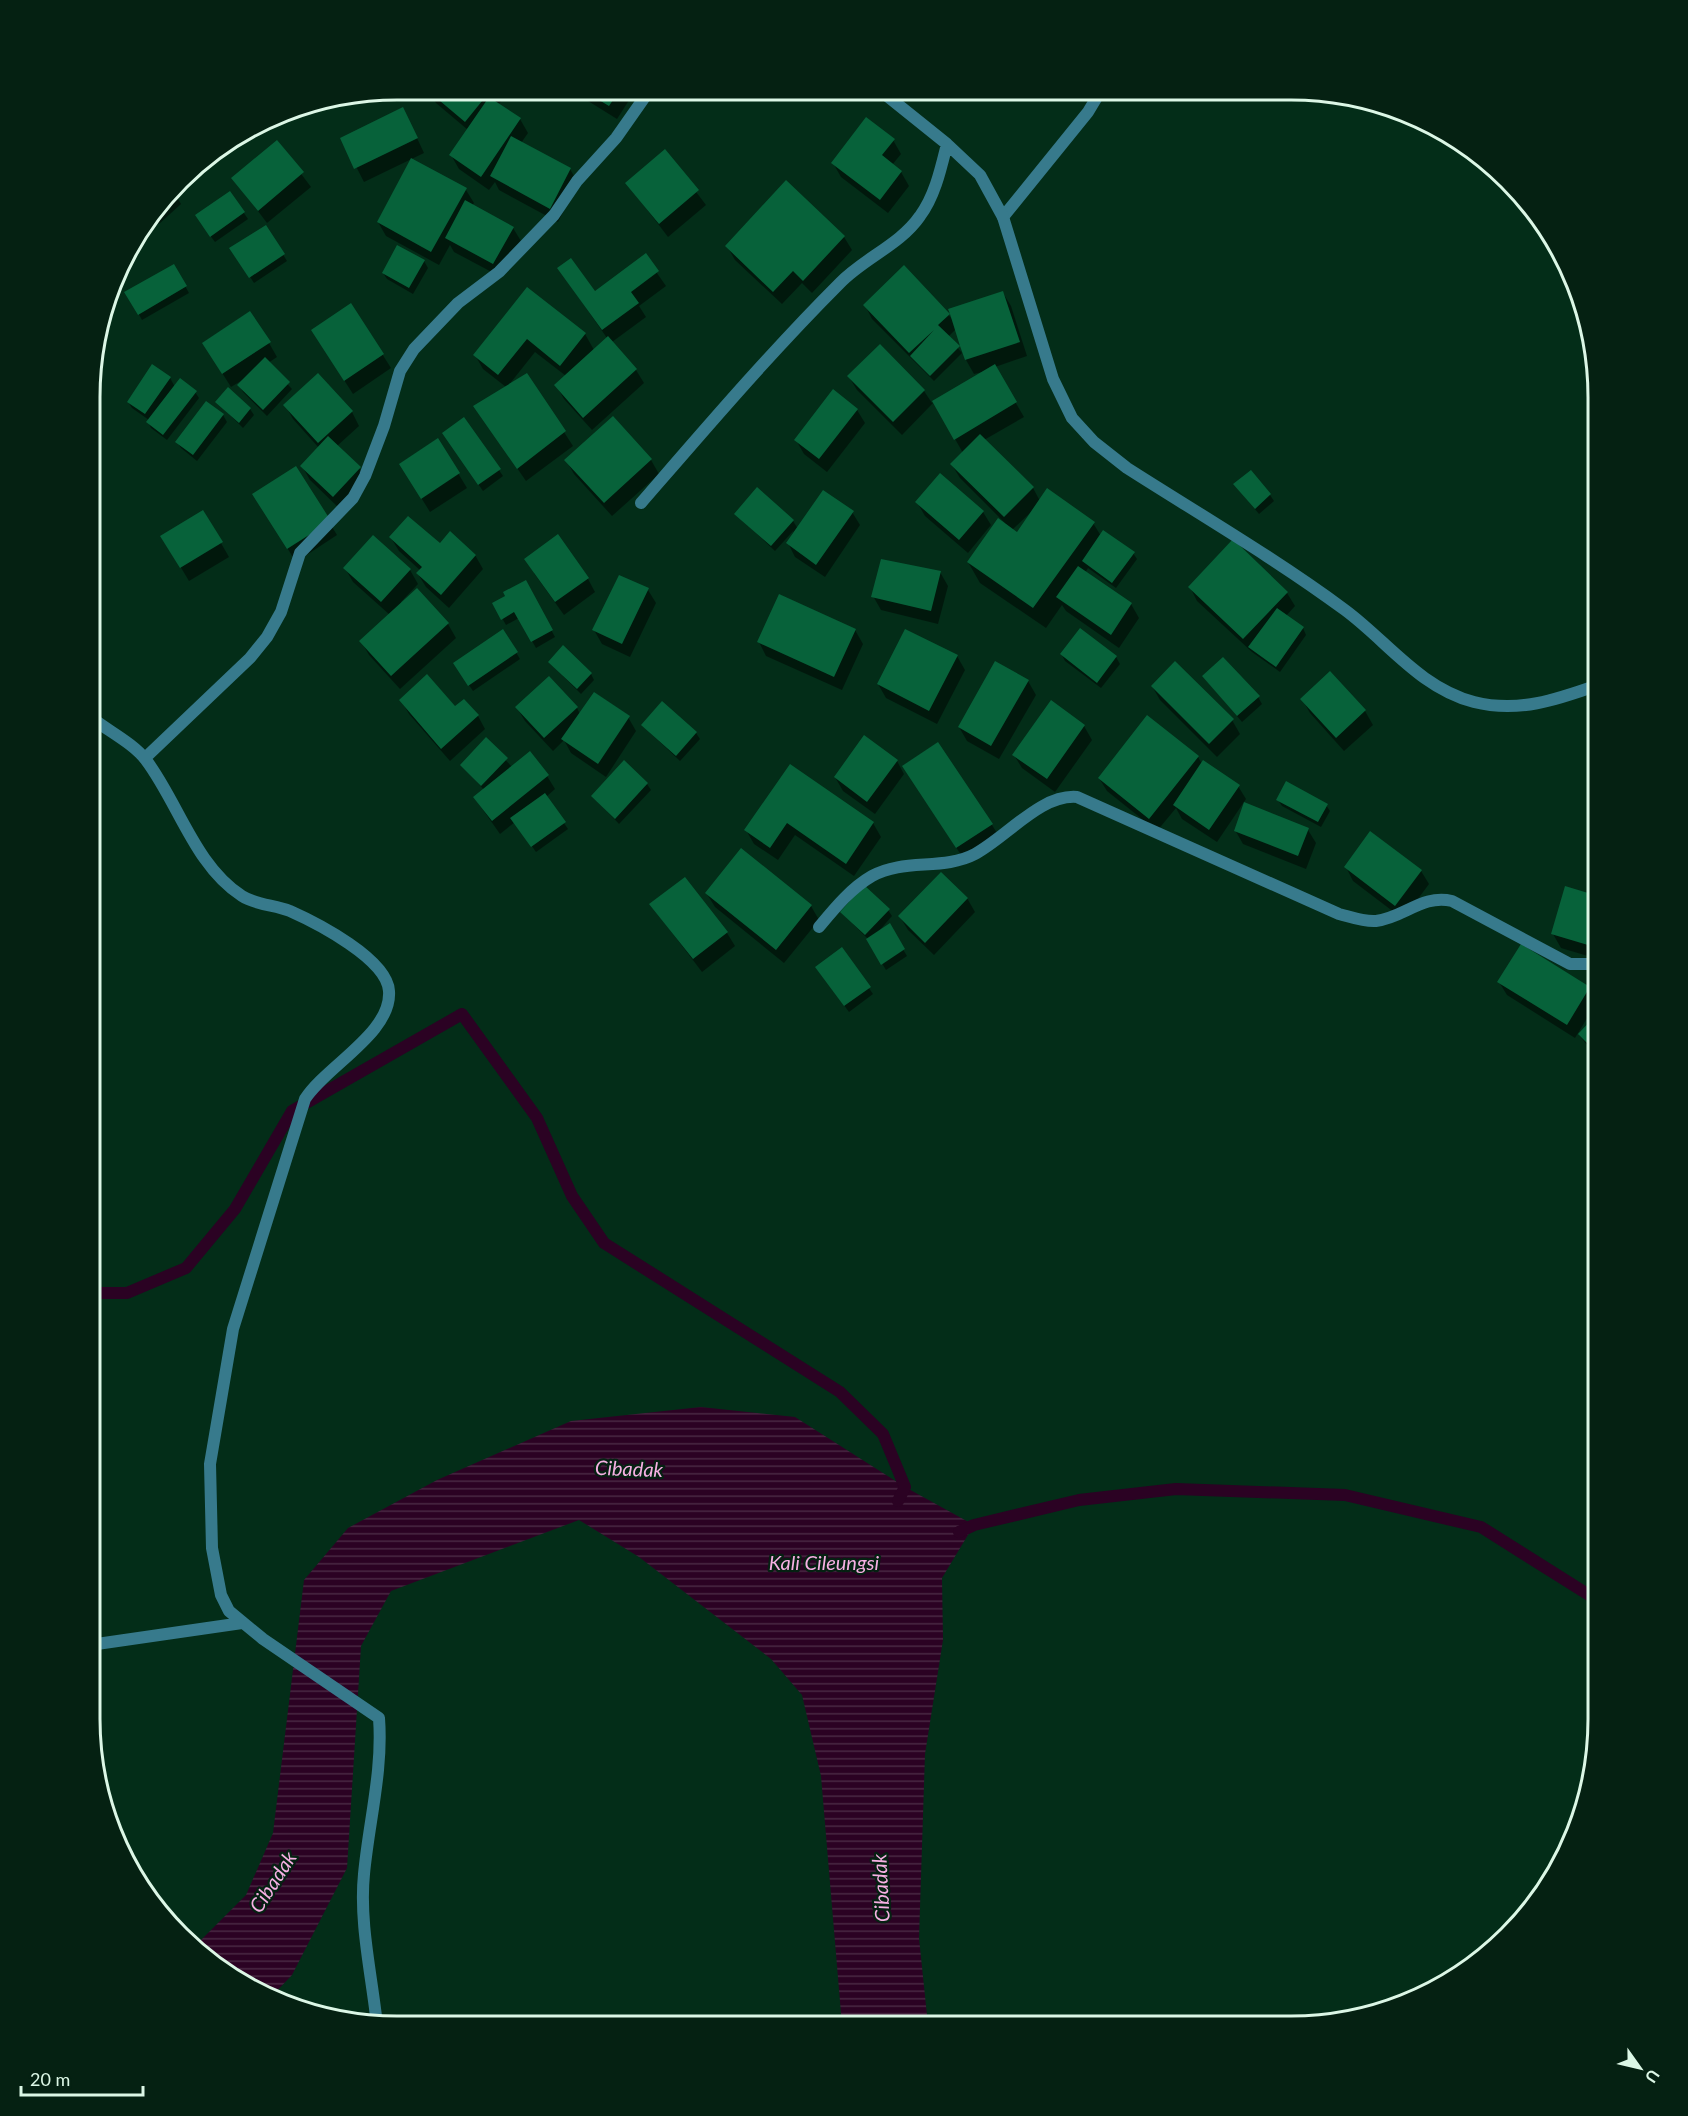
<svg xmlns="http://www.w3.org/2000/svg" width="1688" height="2116" viewBox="0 0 1688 2116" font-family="Lato,sans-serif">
<defs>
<pattern id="water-rules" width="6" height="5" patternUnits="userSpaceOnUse" patternTransform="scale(1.5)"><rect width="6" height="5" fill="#2b0223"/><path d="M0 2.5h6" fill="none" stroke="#492843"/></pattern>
</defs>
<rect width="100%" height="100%" fill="#032d18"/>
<!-- water -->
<path fill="url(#water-rules)" d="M701 1407 795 1417 905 1487 974 1525 942 1578 943 1640 925 1754 919 1938 928 2025H842L821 1776 802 1695 771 1659 639 1557 579 1520 391 1591 361 1646 347 1868 292 1975 272 1996 227 1974 194 1947 246 1895 273 1833 304 1580 348 1528 437 1480 571 1421Z"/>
<!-- shadow -->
<path fill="#0007" fill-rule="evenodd" d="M428 90H499L504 98 498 105 520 119 528 133 521 143 570 169 578 183 558 222 499 190 495 182 489 190 459 169 451 155 468 130 436 103Z
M572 91H635L617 119Z
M410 123 424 153 364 182 342 139Z
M893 140 901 154 892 165 901 172 909 186 888 213 841 177 833 163Z
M277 142 311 187 267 223 233 178Z
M665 151 706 205 668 237 627 183Z
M466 190 474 203 472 206 513 228 521 241 501 277 454 252 450 245 439 265 386 236 378 222Z
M174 192 181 204 159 224 153 217Z
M230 193 248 219 215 242 200 222Z
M266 227 287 261 254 283 235 254Z
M844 237 852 250 812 293 802 283 782 304 735 260 727 246Z
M645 256 666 286 639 306 646 317 612 342 636 370 644 383 592 430 564 399 556 385 566 376 535 352 508 386 527 375 573 446 526 481 475 407 506 387 483 369 475 355 527 289 585 334 594 350 607 338 559 269 595 293Z
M424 261 428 268 413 294 387 279 383 273Z
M174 266 189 293 142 320 127 293Z
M904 267 953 320 1003 293 1011 306 1027 356 995 367 1024 417 984 440 1033 488 1040 501 1093 523 1101 536 1133 553 1137 559 1116 588 1088 568 1085 573 1131 604 1139 618 1119 648 1066 611 1062 605 1046 628 980 583 968 562 1005 523 960 478 952 465 963 453 934 402 902 435 857 390 849 377 924 391 932 403 987 371 974 374 966 360 956 329 948 337 962 353 934 381 872 319 865 305ZM1030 513 1017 534 1012 530Z
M351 305 391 368 353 394 321 344Z
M269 343 277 357 268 363 292 389 267 416 243 392 239 385 244 379 231 387 212 357Z
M318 375 352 412 359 426 337 446 359 468 367 481 341 510 310 480 302 466 319 448 293 419 285 405Z
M170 378 175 387 195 392 199 398 167 440 151 428 148 422 149 420 132 408 128 402Z
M217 402 250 409 254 415 243 428Z
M206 403 223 415 227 422 197 461 181 448 177 442Z
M857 410 865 423 827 472 804 454 796 440Z
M464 419 503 476 483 491 447 439Z
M438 440 467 488 430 512 409 478Z
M566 460H651L659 474 612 516 574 474Z
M1235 485 1270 495 1274 501 1259 514Z
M917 502 983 512 991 525 968 553 925 516Z
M262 508 329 522 337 535 296 562Z
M203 512 229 557 189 581 162 536Z
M852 512 860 525 825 577 795 557 788 543 794 530 775 551 736 514 793 521 798 529Z
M391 538 440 546 475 555 483 569 449 608 426 587 418 574 421 571 399 551Z
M345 568 410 570 418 584 401 602 402 604 417 590 448 624 456 638 400 689 369 655 361 641 390 615 353 582Z
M940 572 948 586 938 624 881 610 873 596Z
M534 573 588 579 595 592 564 615Z
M525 582 555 637 536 648 519 618 506 625 494 604Z
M1190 587 1287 593 1295 606 1286 616 1303 628 1306 635 1280 672 1252 652 1197 601Z
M648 590 656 603 630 657 602 644 594 630Z
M855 630 863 644 842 690 766 656 759 642Z
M1080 630 1116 657 1120 664 1101 688 1065 661 1062 655Z
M503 631 520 659 473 691 458 669Z
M957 656 965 670 937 724 886 698 878 684Z
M550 663 591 674 594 680 581 694Z
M1330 673 1365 711 1373 725 1344 751 1310 713 1302 699Z
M1204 677 1258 697 1262 704 1242 722Z
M1028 681 1036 695 999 759 967 741 959 727Z
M1152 686 1232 720 1240 734 1217 757 1160 700Z
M401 700 455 709 478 716 485 729 450 761 409 714Z
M1051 702 1084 726 1092 740 1055 792 1022 768 1014 755Z
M517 708H577L580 714 628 717 636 731 606 777 571 753 564 740 553 751 525 721Z
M642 725 696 733 700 739 680 761Z
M486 739 512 767 547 776 555 789 546 797 568 829 536 852 515 822 500 834 474 797 484 790 462 765Z
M1198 757 1202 764 1238 786 1246 799 1217 842 1182 819 1176 808 1157 831 1107 791 1099 778Z
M897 761 904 774 875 814 843 791 835 777Z
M790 766 873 823 881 837 854 876 795 835 778 860 754 844 746 830Z
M912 780 992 825 1000 838 965 861Z
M647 784 651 790 619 824 593 796Z
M1278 800 1326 805 1330 811 1321 827 1282 806Z
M1235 830H1308L1316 843 1306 869 1243 844Z
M1346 867 1421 871 1429 884 1403 919 1353 881Z
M707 894 811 906 819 920 784 963 715 907Z
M1598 897V959L1561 948 1553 934Z
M967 898 975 912 934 955 908 930 900 917Z
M651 905 727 933 735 946 702 972Z
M888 910 892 916 879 931 889 926 907 956 886 970 867 938 841 912Z
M842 949 873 994 849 1012 821 974Z
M1499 982 1589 988 1597 1002 1575 1038 1507 995Z
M1598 1015V1058L1579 1035Z"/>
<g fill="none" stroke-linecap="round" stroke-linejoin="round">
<!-- stream -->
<path stroke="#2b0223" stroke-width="12" d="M91 1293H127L186 1268 235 1209 292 1111 462 1014 537 1118 572 1196 604 1243 840 1392 883 1434 905 1487 898 1501
M959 1532 974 1525 1079 1500 1176 1489 1345 1495 1481 1527 1597 1600"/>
</g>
<!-- building -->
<path fill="#07623a" d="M427 90H491L465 122Z
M584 91H619L609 106Z
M489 97 521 118 481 177 449 155Z
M403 107 418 138 354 169 340 138Z
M866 117 895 139 882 155 902 171 880 200 831 163Z
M511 136 571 168 550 209 490 176Z
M277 140 304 172 258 211 231 178Z
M665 149 699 190 659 224 625 183Z
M411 158 467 188 431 252 377 222Z
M786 180 845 236 803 281 793 271 773 292 725 246Z
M230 191 245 212 210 237 195 215Z
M465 200 514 227 493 264 445 238Z
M266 225 285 254 249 278 229 248Z
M397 245 425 260 409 288 382 273Z
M646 253 659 271 631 292 639 303 602 330 557 268 571 258 595 291Z
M174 264 187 286 138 315 124 292Z
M904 265 950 314 938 325 960 346 950 314 948 309 1003 291 1020 342 965 360 960 346 930 376 910 356 934 330 909 353 863 305Z
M527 287 586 333 560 366 527 339 498 375 473 355Z
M351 303 384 354 344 381 311 330Z
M250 311 271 342 222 374 202 343Z
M608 336 637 369 583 418 554 385Z
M880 344 925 390 893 422 847 376Z
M265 357 290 382 263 410 237 385Z
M152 364 171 377 145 414 127 402Z
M995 364 1017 402 954 440 932 401Z
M318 373 353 411 318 443 283 405Z
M527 373 566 431 517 469 473 406Z
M180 378 197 391 163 435 146 422Z
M228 387 251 408 239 423 215 402Z
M833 389 858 409 819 459 794 440Z
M206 401 224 414 193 455 175 442Z
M613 416 652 459 604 503 564 460Z
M464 417 501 469 478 485 442 433Z
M980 434 1034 487 1004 517 950 464Z
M328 436 361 467 333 497 300 466Z
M438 438 460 473 421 499 399 464Z
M296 466 331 521 287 549 252 494Z
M1251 470 1271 494 1255 509 1233 484Z
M940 473 984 511 959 540 915 502Z
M757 487 794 520 771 546 734 514Z
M1047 488 1095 522 1033 608 967 562 998 518 1017 532Z
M823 490 854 511 816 565 786 543Z
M203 510 223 542 180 568 160 536Z
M408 516 440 543 450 531 476 555 441 595 416 573 422 567 389 537Z
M1103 530 1135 552 1112 583 1082 561Z
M558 534 589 578 555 602 524 559Z
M373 535 411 569 381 602 343 568Z
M1233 539 1288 592 1243 639 1188 587Z
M881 559 941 571 931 611 871 597Z
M1078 566 1132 603 1111 635 1056 597Z
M619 575 649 588 622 644 592 630Z
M526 580 553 630 531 642 514 612 501 620 492 603 505 596 503 592Z
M417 588 449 623 391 676 359 641Z
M779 594 856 629 834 677 757 642Z
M1277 608 1304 627 1276 667 1248 647Z
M1080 628 1117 656 1097 683 1060 654Z
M503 629 518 652 468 686 453 663Z
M905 629 958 655 929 711 877 684Z
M563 645 592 673 577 689 548 662Z
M1223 657 1260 696 1237 716 1202 676Z
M995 661 1029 680 991 746 958 727Z
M1175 661 1234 719 1209 744 1151 686Z
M1330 671 1366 710 1336 738 1300 699Z
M427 674 455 706 464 699 479 715 441 749 399 700Z
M549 676 578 707 544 738 515 707Z
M594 692 630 716 598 764 561 739Z
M1051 700 1085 725 1047 779 1012 755Z
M662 701 697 732 676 756 641 725Z
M1147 715 1199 756 1149 819 1098 778Z
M864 735 898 760 867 802 834 777Z
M486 737 508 758 481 786 460 765Z
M938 742 993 824 956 848 902 766Z
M530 751 549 775 492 821 473 797Z
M624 760 648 783 615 819 591 796Z
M1203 760 1240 785 1209 830 1173 805Z
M790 764 874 822 846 864 787 823 770 848 744 830Z
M1286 781 1328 804 1318 822 1276 800Z
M545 793 566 822 531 847 510 818Z
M1244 802 1309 828 1298 856 1234 831Z
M1370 831 1422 870 1395 906 1344 867Z
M741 848 812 905 776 950 705 893Z
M941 872 968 898 925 943 898 916Z
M685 877 728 932 693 959 649 904Z
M864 885 890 909 865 935 840 912Z
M1565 886 1598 896V948L1551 934Z
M890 923 905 949 881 965 866 939Z
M1521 944 1590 987 1567 1025 1497 982Z
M842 947 871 987 844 1006 815 967Z
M1598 1013V1054L1578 1034Z"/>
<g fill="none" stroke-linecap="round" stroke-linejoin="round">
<!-- service -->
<path stroke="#377a8c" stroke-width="12" d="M1003 217 1088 112 1100 92"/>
<!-- minor -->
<path stroke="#377a8c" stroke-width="12" d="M881 91 947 144 980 175 1003 217 1053 379 1072 418 1094 442 1127 468C1199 514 1276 559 1345 610 1387 641 1420 688 1474 702 1518 713 1556 700 1598 685
M641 503C706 428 770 353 840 283 864 258 900 245 920 216 935 196 941 168 947 144
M92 718C108 731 133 743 146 760 178 802 195 866 242 896 256 905 275 905 290 911 317 923 387 959 389 991 392 1033 326 1066 305 1099L233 1329 210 1464 212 1548 221 1595 229 1611 263 1639 379 1718C383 1771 369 1821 364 1874 359 1923 372 1976 377 2025
M145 758 250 658 267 637 281 612 300 553 353 498 365 476 384 426 400 371 414 349 458 303 499 272 554 215 577 181 616 138 649 91
M819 927C834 909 851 888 872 876 904 858 943 871 975 854 1008 836 1041 794 1077 797L1339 914C1351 917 1364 922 1376 921 1404 918 1422 894 1452 901L1570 964H1598
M90 1645 242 1623"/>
</g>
<g text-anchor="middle" stroke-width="4.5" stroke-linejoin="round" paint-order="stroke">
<!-- water labels -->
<g font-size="20" font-style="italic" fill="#f6b0e3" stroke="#052112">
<text transform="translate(629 1469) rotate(2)" y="7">Cibadak</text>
<text x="824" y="1570">Kali Cileungsi</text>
<text transform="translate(273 1882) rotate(-57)" y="7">Cibadak</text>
<text transform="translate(881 1888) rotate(-93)" y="7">Cibadak</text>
</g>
</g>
<!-- crop -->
<path d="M0 0H1688V2116H0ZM397 100H1291A297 297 0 0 1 1588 397V1719A297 297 0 0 1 1291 2016H397A297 297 0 0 1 100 1719V397A297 297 0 0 1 397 100Z" fill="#052112" fill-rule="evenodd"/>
<path fill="none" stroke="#dcf7e6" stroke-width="3" d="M397 100H1291A297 297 0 0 1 1588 397V1719A297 297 0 0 1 1291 2016H397A297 297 0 0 1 100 1719V397A297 297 0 0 1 397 100Z"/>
<!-- north arrow -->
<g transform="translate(1640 2068) rotate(124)" stroke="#052112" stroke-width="4.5" paint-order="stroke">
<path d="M0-4.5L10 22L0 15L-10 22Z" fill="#dcf7e6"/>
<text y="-9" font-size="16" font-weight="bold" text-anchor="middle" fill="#dcf7e6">U</text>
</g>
<!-- scale -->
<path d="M21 2086v9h122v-9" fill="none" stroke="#dcf7e6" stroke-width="3"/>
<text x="30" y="2086" font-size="18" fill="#dcf7e6" stroke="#052112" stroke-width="4.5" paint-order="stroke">20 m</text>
</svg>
